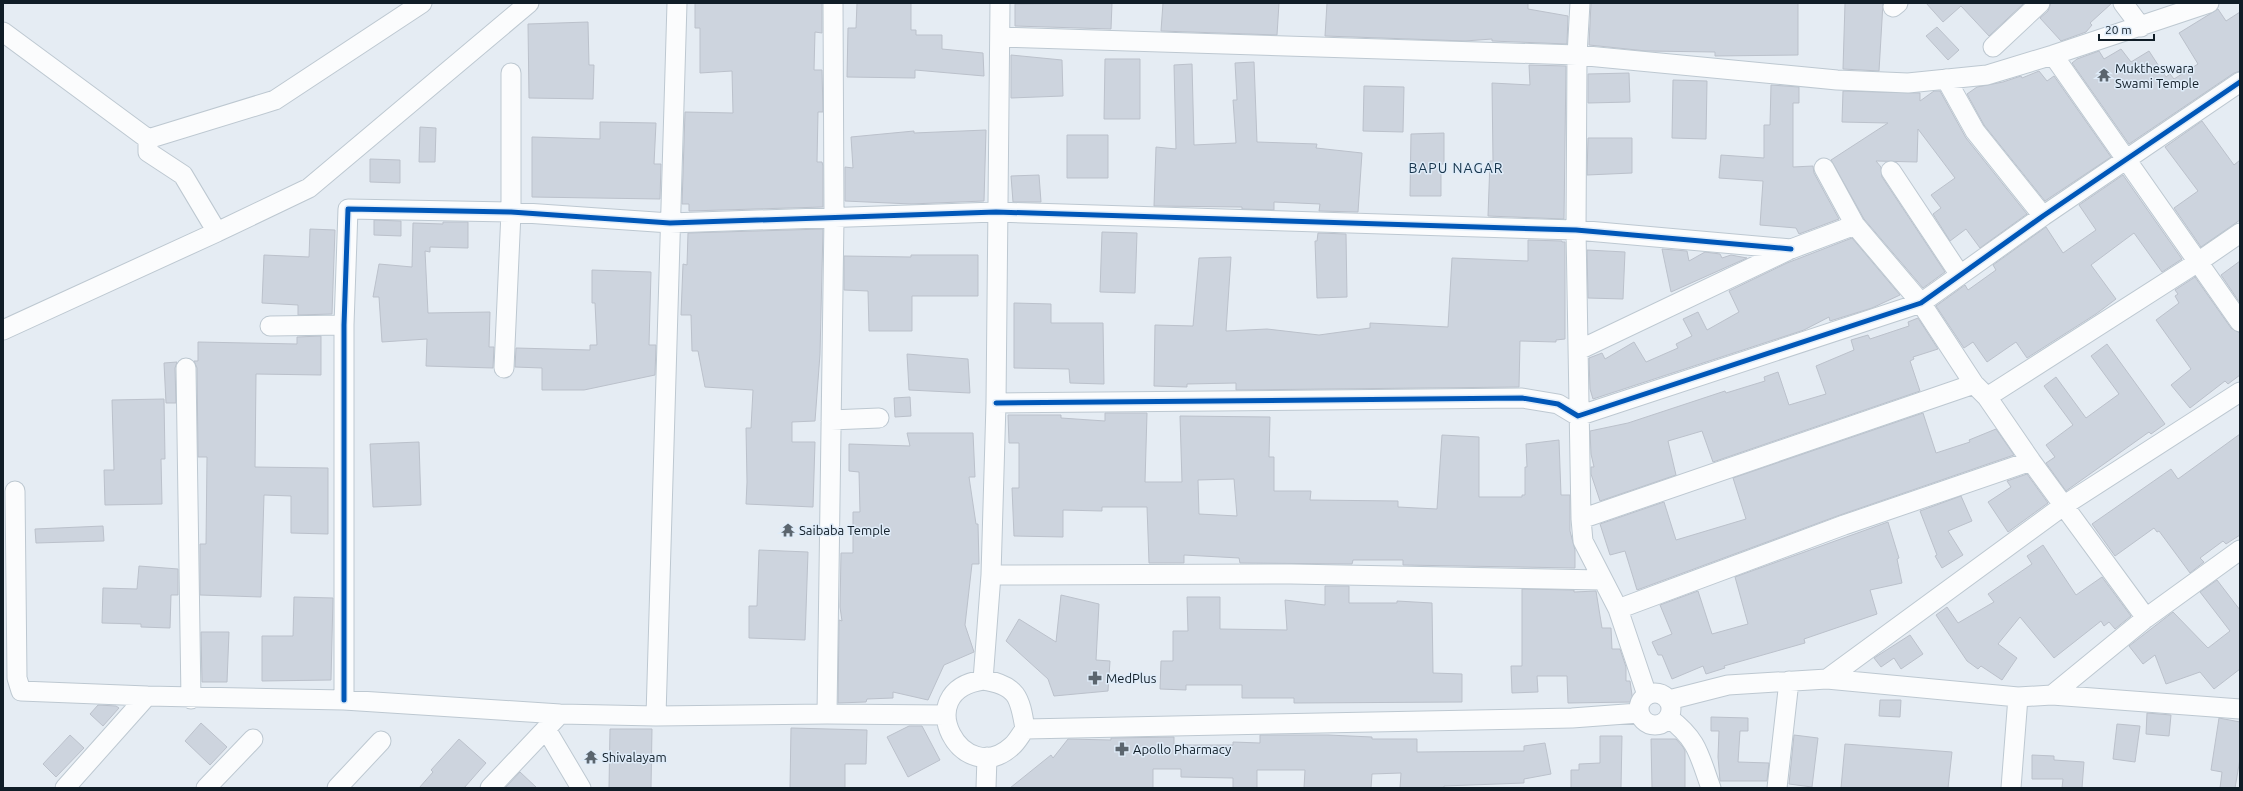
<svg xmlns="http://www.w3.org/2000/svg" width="2243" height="791" viewBox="0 0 2243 791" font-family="Ubuntu,sans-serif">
<rect width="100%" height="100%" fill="#e5ecf3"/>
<!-- building -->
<path fill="#cdd4de" stroke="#bbc1cb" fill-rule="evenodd" d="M695 3H822V33L815 32 814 70H822L823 112H818L817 162H822L823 166V207L689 211V204H682L685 112 733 113 732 71 700 73V28H695Z
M857 3H911V30H916V35H942V49L983 53 984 76 915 70V78L847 77 848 28H856Z
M1112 3 1111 29 1015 26V4Z
M1163 3H1279L1277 35 1161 31Z
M1327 3H1528V9L1568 16 1567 44 1492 41V39L1465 41 1325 36Z
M1591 3H1798V55L1715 56V52L1646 51 1589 45Z
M1845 3H1883L1879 71 1843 69Z
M1926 3H2024L1989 36 1961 6 1943 22Z
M2051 3H2112L2090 23 2092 25 2086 32 2061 41 2040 18 2048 11Z
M2218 9 2226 21 2240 12V71L2234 73 2129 144 2072 63 2077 59 2099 51 2104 59 2121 49 2131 62 2149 51 2166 77 2170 74 2174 79 2198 64 2179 33Z
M588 22 589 65H594L593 99 529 98 528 24Z
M1937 27 1959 50 1948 60 1926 36Z
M1011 55 1062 60 1063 96 1011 98Z
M1105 59H1140V119H1104Z
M1254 62 1257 142 1317 144 1316 148 1362 153 1358 212 1319 211 1320 204 1274 202V210L1242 209V207L1154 206 1156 147 1176 149 1174 65 1192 64 1194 145 1236 143 1233 100H1237L1235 63Z
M1529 65 1566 66 1564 219 1488 216 1490 161H1493L1492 83 1530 85Z
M2039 71 2047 81 2054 76 2111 157 2045 201 1984 125 1967 94 1977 87 2003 82 2021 76 2022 78Z
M1629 73 1630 102 1588 103V74Z
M1673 80 1707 81 1706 139 1672 138Z
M1771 85 1799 87V103H1793V167L1813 166 1814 173 1839 219 1799 234 1796 228 1760 225 1763 181 1719 178 1721 155 1764 158V125H1770Z
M1364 86 1404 87 1403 132 1363 131Z
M1843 91 1920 93V101L1934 91H1940L1966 138 2027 214 1980 248 1966 229 1950 241 1933 214 1941 208 1931 195 1955 178 1918 129 1917 162 1876 161 1881 167 1882 177 1945 272 1923 288 1864 219 1831 160 1888 123 1842 122Z
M2202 121 2234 165 2240 160V220L2201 247 2174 208 2198 191 2165 147Z
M600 122 656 123 654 164H661L660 199 532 197V137L600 139Z
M420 127 436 128 435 162H419Z
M986 130 984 201 911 204 845 201V167L853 168 851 137 914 131V133Z
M1444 133V164H1441V196H1410L1411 134Z
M1067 135H1108V178H1067Z
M1588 138H1632V173L1587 175Z
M370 159 400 160V183L370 182Z
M1039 175 1041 202H1013L1011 176Z
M2123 175 2182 259 2162 272 2134 233 2091 265 2116 299 2096 314 2027 358 2016 342 1987 362 1973 342 1964 348 1936 306 1965 285 1968 290 1996 270 1993 265 2046 227 2063 253 2096 230 2079 205Z
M374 220 401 221V236L374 235Z
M443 222H468V248L430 247V252L425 251 428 313 490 312 489 347H494L493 368 426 366 427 339 382 342 379 297H373L379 264 412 267 413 223 443 224Z
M310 229 335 230 332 314 298 315V305L262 303 264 255 309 257Z
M823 229 820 354 815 421 792 422V442H815L813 507 746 504 747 482 746 428H751L753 390 705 387 698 351H692L691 315H681L683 264 687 265 688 233Z
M1102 232 1137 233 1135 293 1100 292Z
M1318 233 1346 234 1347 297 1317 298 1315 241H1317Z
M1852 238 1900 295 1872 308 1830 321 1829 317 1804 330 1593 399 1590 389 1589 358 1602 353 1605 359 1634 342 1646 362 1678 348 1676 344 1692 336 1683 319 1698 312 1707 330 1739 312 1729 291 1787 263Z
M1528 240 1562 241V242H1565V339L1556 340V342L1520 341 1519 387 1236 390V383L1187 384V387L1154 386 1155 325 1193 326 1199 258 1231 257 1226 331 1267 329 1319 335 1370 328V323L1448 327 1452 258 1528 261Z
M1662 249 1687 251 1689 261 1705 252 1720 254 1722 258 1731 255 1747 258 1671 292Z
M1587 250 1625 252 1623 299 1588 298Z
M911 255H978V296H912V331H869L868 291 844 290V256L911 257Z
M2240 261V303L2221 275Z
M592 270 651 272 649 345H656L655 375 584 390H542V368L515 367 516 348 590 350V345H597L595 303H592Z
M2195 277 2231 328 2240 333V375L2228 384 2225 381 2190 408 2171 385 2191 369 2156 320 2179 303 2175 296 2178 294 2175 290Z
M1014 303 1051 304V323H1103L1104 384 1070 383 1069 369 1014 368Z
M1918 318 1938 349 1913 357 1914 359 1910 361 1920 391 1713 462 1702 431 1668 441 1676 475 1600 501 1591 474V467H1594L1591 454 1590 431 1628 423 1725 391 1726 393 1765 381 1764 377 1778 372 1789 405 1826 394 1816 366 1854 350 1851 340 1868 335 1870 339 1909 326 1908 322Z
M321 336V375L256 374 255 467 328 468V534L291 533V496L264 495 261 597 200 595V544H206L207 457H198L197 368 194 361H198V342L297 344V337Z
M2107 344 2165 424 2151 434 2149 432 2066 491 2046 463 2055 457 2046 445 2073 425 2044 386 2056 377 2086 418 2119 394 2091 356Z
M907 354 968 359 970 393 909 390Z
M177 362 175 368 176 403H166L164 363Z
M910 397 911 416 895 417 894 398Z
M164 399 165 459H161L162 504 105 505 104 470H114L112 400Z
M1105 413H1147L1145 482H1182L1180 416 1270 417 1269 457H1274V491H1311L1310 500 1398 501V507L1437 509 1442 435 1479 437V497H1522V495H1525V467H1527L1526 444 1559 440 1561 495H1570V531L1575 550V568L1403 565V560H1353L1352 564 1240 563 1239 558 1184 555V563H1149L1147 507H1102V511L1063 510V537L1014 536 1012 488H1019V443H1009L1008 415H1061V418L1105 421ZM1234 479 1237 516 1199 514 1198 480Z
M1923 413 1936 453 1970 442 1969 440 1996 429 2014 455 1840 515 1637 590 1625 551 1610 555 1600 524 1664 502 1676 540 1746 519 1733 478Z
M907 433H973L975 477H969L976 524H978L979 564H972L965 625 974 652 944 665 928 700 893 692V698L867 699 866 702 838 703 839 620 842 621 840 607 841 553H853V512H860L859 472 849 471V444L910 446Z
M2240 434V535L2226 544 2223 541 2200 558 2204 562 2190 573 2159 531 2157 532 2154 528 2115 556 2092 524 2171 469 2178 479Z
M419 442 421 505 373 507 370 444Z
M2027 474 2048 503 2008 532 1988 502 2011 487 2007 481Z
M1961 496 1972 521 1948 531 1963 555 1942 568 1935 556 1937 555 1920 511Z
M1888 522 1899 558 1897 559 1902 583 1870 590 1877 614 1804 639 1805 643 1724 666 1725 668 1706 674 1703 666 1672 679 1662 655H1658L1652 642 1672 634 1660 605 1698 591 1712 634 1748 624 1735 577Z
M103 526 104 541 36 543 35 529Z
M2043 545 2076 595 2102 577 2131 616 2115 629 2109 622 2104 626 2101 621 2054 658 2020 617 1998 644 2017 658 2002 680 1981 666 1978 669 1967 661 1936 615 1947 607 1958 623 1994 602 1988 594 2032 564 2027 556Z
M759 550 808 552 805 640 749 638V606H757Z
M139 566 178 569V595H171L170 628 141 627V624L102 623 103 588 137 589Z
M2217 580 2240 610V669L2214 689 2200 672 2166 684 2155 655 2143 664 2129 646 2173 612 2208 648 2230 631 2200 592Z
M1325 586H1349V603H1397V601L1432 603 1433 673 1462 674V702L1294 703V698H1242V685H1186V690L1160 689 1161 661H1173V631H1188L1187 597H1220V629L1287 630 1285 600 1325 605Z
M1522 589 1574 590V592L1596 591 1602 628H1611L1612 649H1620L1626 667V681H1630L1633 702 1568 703 1567 676H1537L1538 692 1512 693 1511 666H1522Z
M1061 595 1099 604 1096 660 1110 661 1108 691 1054 696 1048 679 1006 641 1019 619 1056 642Z
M294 597 333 598 331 680 262 681V636H293Z
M201 632H229L227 682H202Z
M1910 635 1923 654 1901 669 1894 658 1881 667 1874 658Z
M1880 700H1901L1900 717 1879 716Z
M98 705 116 706 119 708 103 726 90 714Z
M2147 713 2171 715 2169 736 2146 734Z
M1711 717 1748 718V731H1740L1738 762 1769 763 1767 781H1720L1718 757 1719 731H1711Z
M2219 718 2240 722V759L2235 788H2220L2222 772 2211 770Z
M201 723 227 747 210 765 185 741Z
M2117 724 2140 726 2135 762 2113 759Z
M909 726H922L940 760 908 777 887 737Z
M791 728 867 730 866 764H845V788H790Z
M610 729H652L651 788H609Z
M70 735 84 748 56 777 43 764Z
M1260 735H1328L1372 737V739H1417V752L1524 751V746L1545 743 1551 774 1524 779V783L1444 786V788H1400L1401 773 1372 774 1371 788H1304L1305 770H1257V788H1233V778L1181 777V769H1153V788H1010L1051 755 1053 758 1068 739 1111 740V738L1174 737V745H1233V742L1260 743Z
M1794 735 1818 738 1812 787 1789 784Z
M1600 736H1622L1621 788H1571V770H1579V764L1600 763Z
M459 739 486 763 464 788H419L433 772 431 770Z
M1651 739H1676L1683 747 1685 751V788H1652Z
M1845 744 1952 752 1948 788H1841Z
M2032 755 2054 756V760L2084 762 2082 788H2062L2063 779H2032Z
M520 772 537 788H505Z"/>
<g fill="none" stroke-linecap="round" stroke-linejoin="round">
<!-- minor casing -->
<g stroke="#bdc8d1" stroke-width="21">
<path id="minor" d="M422 3 275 100 148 139V152L183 175 217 232 309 188 529 3
M1580 3 1577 55 1576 230 1581 519 1583 541 1618 609 1647 695
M2123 3 2141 27
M1893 7 1898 3
M3 32 148 139
M1000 37 1577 55 1837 80 1908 83 1987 75 2053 55 2209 3
M1993 47 2040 3
M2053 55 2240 322
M1946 79 1975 131 2043 216
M1824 168 1855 225
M1891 171 1960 275
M270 326 344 325
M3 330 217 232
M1579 350 1791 249 1855 225 1921 303 1974 384 1987 397 2031 461 2146 618
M186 368 191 699
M504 368 511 212V73
M1987 397 2198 262 2240 233
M996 403 1522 398 1558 404 1578 416 1921 303 2043 216 2240 82
M831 420 879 418
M15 491 17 678 21 691 147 696
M1581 519 1974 384
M991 575 1291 574 1602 580
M1618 609 1844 525 2031 461
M1827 679 2063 506 2240 392
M983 680 991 575 996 403 1000 3
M983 680C1017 685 1020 697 1025 729 1021 734 1017 742 1012 746 963 791 908 691 983 680Z
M1639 709a16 16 0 1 1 32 0a16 16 0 1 1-32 0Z
M2052 695 2146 618 2240 550
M344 700V325L348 209 511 212 670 223 996 212 1576 230 1791 249
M1669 700 1728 685 1827 679 2018 697 2052 695 2240 709
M827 714 834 218 833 3
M656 716 677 3
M1669 718C1698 740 1699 755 1711 788
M546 729 581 788
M1025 729 1572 718 1639 713
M65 788 147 696 344 700 560 714 656 716 827 714 946 715
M206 788 253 739
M337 788 381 741
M490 788 560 714
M986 788 987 757
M1777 788 1789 681
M2011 788 2018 697"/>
</g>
<!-- minor -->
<use href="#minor" stroke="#fbfcfd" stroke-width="19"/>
<!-- cycleway casing -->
<g stroke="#dfecf9" stroke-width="8">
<path id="cycleway" d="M996 403 1522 398 1558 404 1578 416 1921 303 2043 216 2240 82
M344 700V325L348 209 511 212 670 223 996 212 1576 230 1791 249"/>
</g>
<!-- cycleway -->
<use href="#cycleway" stroke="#0057b8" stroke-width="5"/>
</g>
<!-- icons -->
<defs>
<g id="temple-bare" transform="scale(1.08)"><path d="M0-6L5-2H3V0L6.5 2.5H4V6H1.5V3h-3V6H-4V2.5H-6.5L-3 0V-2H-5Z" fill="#5b656e" stroke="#dfecf9" stroke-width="2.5" paint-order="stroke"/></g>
<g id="pharmacy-bare" transform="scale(1.08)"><path d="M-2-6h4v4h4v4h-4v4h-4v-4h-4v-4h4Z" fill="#5b656e" stroke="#dfecf9" stroke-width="2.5" paint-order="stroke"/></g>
</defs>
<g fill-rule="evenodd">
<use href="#temple-bare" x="2104" y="75"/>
<use href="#temple-bare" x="788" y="530"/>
<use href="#pharmacy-bare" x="1095" y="678"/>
<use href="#pharmacy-bare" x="1122" y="749"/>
<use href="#temple-bare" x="591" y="757"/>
</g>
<g text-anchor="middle" stroke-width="3" stroke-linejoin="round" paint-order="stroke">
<!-- poi labels -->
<g font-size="13" fill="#101d27" stroke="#dfecf9" text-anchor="start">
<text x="2115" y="73">Muktheswara<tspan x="2115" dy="15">Swami Temple</tspan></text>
<text x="799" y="535">Saibaba Temple</text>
<text x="1106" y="683">MedPlus</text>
<text x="1133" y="754">Apollo Pharmacy</text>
<text x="602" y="762">Shivalayam</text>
</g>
<!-- neighbourhood labels -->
<g font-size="14" letter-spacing="1" fill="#15334a" stroke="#dfecf9">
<text x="1456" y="173">BAPU NAGAR</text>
</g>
</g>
<!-- border -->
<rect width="2243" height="791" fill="none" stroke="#101d27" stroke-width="8"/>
<!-- scale -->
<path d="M2099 34v6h55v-6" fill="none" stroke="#101d27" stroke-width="2"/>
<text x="2105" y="34" font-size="12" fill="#101d27" stroke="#dfecf9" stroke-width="3" paint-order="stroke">20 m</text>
</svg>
